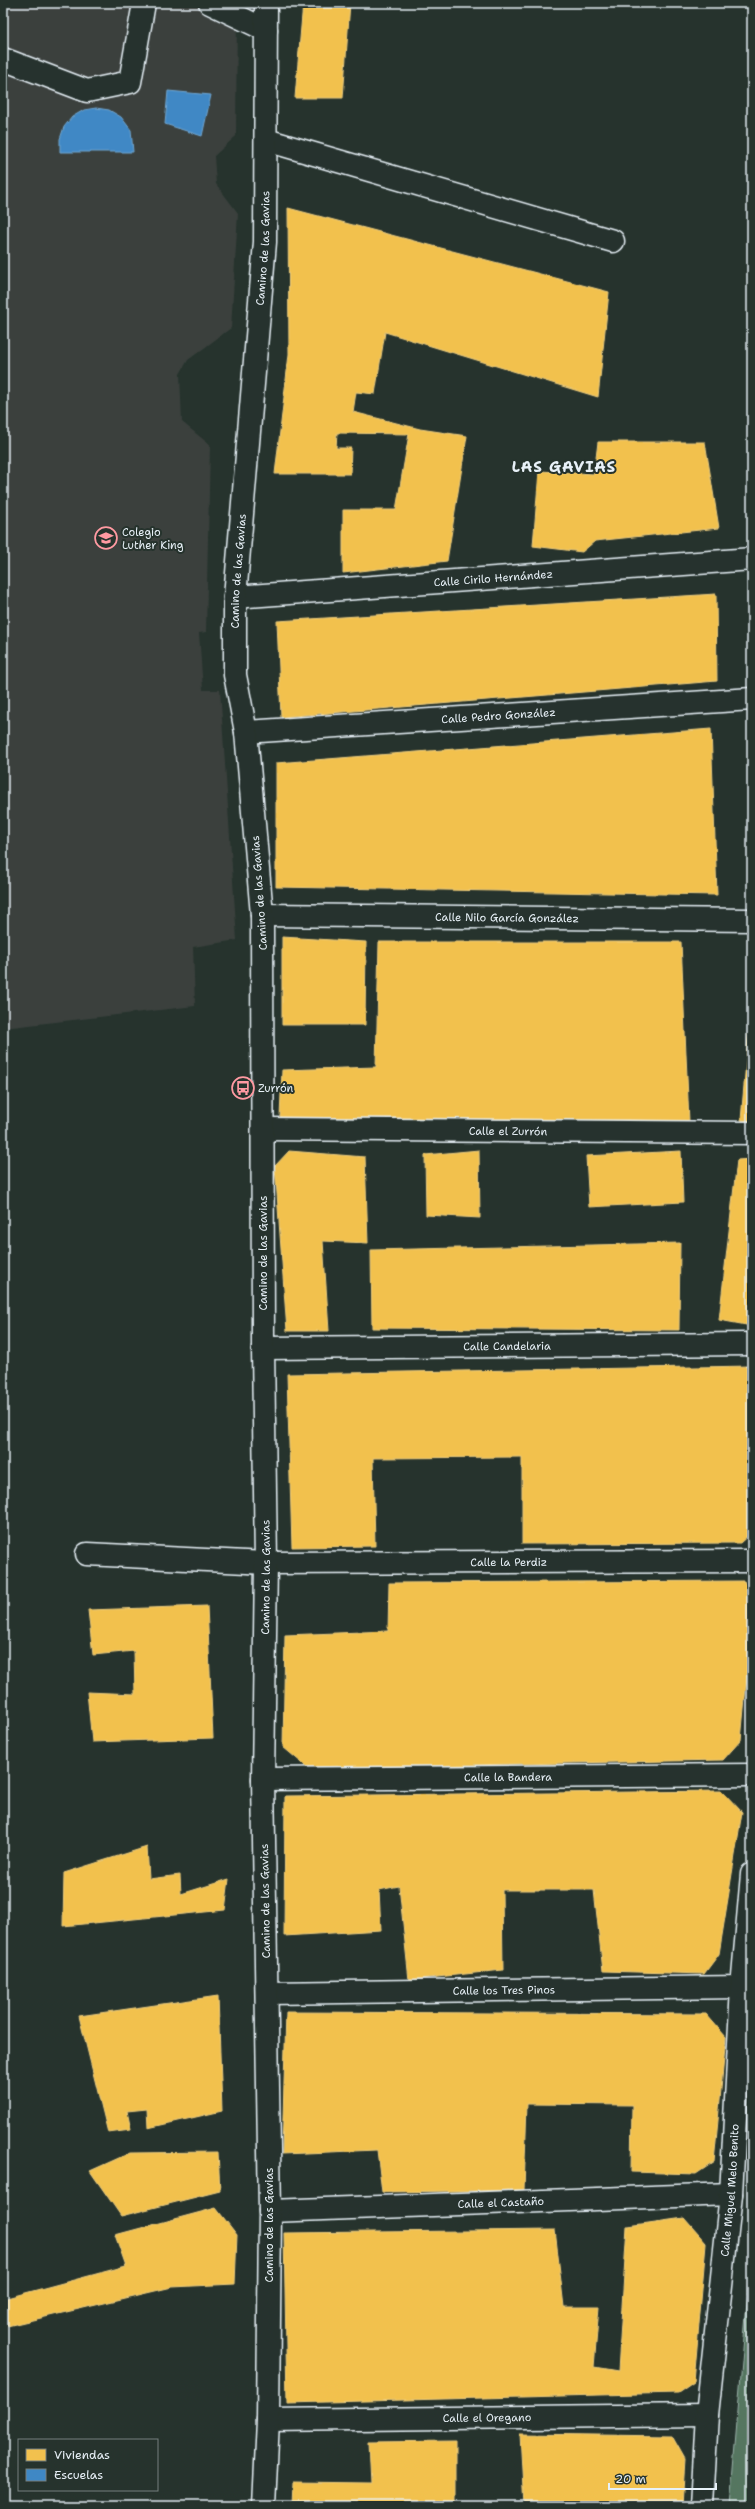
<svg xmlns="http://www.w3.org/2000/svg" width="755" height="2509" viewBox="0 0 755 2509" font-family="'Shantell Sans',sans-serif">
<rect width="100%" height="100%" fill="#26332d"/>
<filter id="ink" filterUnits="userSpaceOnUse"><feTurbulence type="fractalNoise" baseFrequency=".025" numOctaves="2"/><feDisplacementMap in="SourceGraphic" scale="8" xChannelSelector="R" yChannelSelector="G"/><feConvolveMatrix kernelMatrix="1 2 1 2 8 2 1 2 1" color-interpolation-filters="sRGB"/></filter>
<g filter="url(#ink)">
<!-- built -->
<path fill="#3b413e" d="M3 3H237L236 136 214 156 216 184 238 213 231 328 188 360 180 374 182 422 210 445 206 632 199 633 203 690H220L237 940 193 947 195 1006 3 1028Z"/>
<!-- green -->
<path fill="#547660" stroke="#9eb4ac" d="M752 2242V2506H730Z"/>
<!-- homes -->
<path fill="#f2c14e" stroke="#efcf81" d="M303 3H350L343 98H295Z
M288 208 609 292 598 397 385 332 375 394 356 392 353 412 420 429 467 436 447 561 343 573V510H396L409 434 337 433 336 448H351L350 474H275L289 354Z
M598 442H705L719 528 595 541 582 552 533 546 539 471 594 474Z
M716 594 717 681 281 717 277 621Z
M711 729 717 895 276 887V763Z
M282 937 366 942 365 1025H282Z
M379 942H681L689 1122 280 1117 282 1070 376 1067Z
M752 992V1121L741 1120Z
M479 1150 480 1218 426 1215 425 1155Z
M289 1151 365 1157 368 1243 323 1241 329 1331H287L275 1166Z
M681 1151 683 1202 589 1207 586 1156Z
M752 1159V1326L719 1320 737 1160Z
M680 1243 679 1330 372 1328 371 1250Z
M752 1366V1532L740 1543 522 1544V1457L373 1458 375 1546 292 1547 287 1374Z
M744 1581 752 1599V1624L741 1740 723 1760 308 1768 283 1747 285 1635 388 1631 389 1583Z
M207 1606 213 1738 92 1742 87 1692 135 1694 134 1651 93 1655 88 1610Z
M722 1791 742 1812 719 1954 704 1974 603 1971 594 1890H502L503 1970 409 1980 399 1886 379 1890 381 1930 284 1936 285 1796Z
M147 1847 149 1879 180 1875 181 1894 229 1879 225 1910 63 1926 64 1873Z
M218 1996 222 2111 148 2128 147 2109 127 2111 131 2130 108 2133 79 2016Z
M286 2012 706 2014 726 2037 714 2162 696 2174 631 2172 632 2105 527 2104 524 2190 382 2192 377 2150 282 2154Z
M218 2152 220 2191 121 2216 90 2171 130 2153Z
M216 2208 237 2235 235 2284 172 2287 3 2327V2299L126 2266 115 2235Z
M684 2218 706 2243 694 2382 678 2393 287 2403 284 2233 555 2230 564 2307H599L594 2367 618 2371 627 2226Z
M520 2434 672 2436 685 2459 682 2506H524Z
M455 2441V2506H292L293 2482 371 2483 369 2442Z"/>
<!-- schools -->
<path fill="#3f88c5" stroke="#72a8d4" d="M168 91 211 95 202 136 165 124Z
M96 108 109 110 121 117 131 130 133 152H60V139L64 127 72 117 84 110Z"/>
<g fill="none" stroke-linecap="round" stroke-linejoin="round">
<!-- minor casing -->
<g stroke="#e8f1f8" stroke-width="25">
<g id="minor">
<path d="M210 3 266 30"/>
<path d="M3 59 87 91 130 82 144 3"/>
<path d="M266 140 613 241"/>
<path id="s1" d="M235 597 752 559"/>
<path id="s2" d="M246 732 752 699"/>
<path id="s3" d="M262 915 752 920"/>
<path id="s4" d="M264 1129 752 1133"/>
<path id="s5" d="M263 1348 752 1344"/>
<path id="s6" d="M87 1554 266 1563 752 1561"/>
<path id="s7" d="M263 1779 752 1775"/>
<path id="s8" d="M267 1993 742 1987"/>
<path id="s9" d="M270 2211 731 2194"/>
<path id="s10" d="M268 2420 707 2415"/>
<path id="s11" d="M264 2506 268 2420 270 2211 263 1779 266 1563 263 1348 262 915 246 732 235 675V597L265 242 266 3"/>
<path id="s12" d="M702 2506 707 2415 731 2194 742 1987 752 1874"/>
</g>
</g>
<!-- minor -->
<use href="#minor" stroke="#26332d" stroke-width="22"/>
</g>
</g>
<!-- icons -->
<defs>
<g id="school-ring" transform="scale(1.15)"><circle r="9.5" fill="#26332d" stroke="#ff9aa2" stroke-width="1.5"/><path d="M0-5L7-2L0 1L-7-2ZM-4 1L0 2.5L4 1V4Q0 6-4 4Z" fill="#ff9aa2"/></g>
<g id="bus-ring" transform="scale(1.15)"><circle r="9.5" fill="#26332d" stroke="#ff9aa2" stroke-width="1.5"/><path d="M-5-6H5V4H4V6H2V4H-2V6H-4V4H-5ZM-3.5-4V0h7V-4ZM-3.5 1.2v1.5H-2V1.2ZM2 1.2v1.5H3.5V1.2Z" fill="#ff9aa2"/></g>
</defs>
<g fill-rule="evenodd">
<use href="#school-ring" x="106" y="538"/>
<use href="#bus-ring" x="243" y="1088"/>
</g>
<g text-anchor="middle" stroke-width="4" stroke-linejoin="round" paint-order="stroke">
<!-- street labels -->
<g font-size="11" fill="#e8f1f8" stroke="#26332d">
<text dy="4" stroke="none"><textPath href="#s11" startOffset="2261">Camino de las Gavias</textPath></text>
<text dy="4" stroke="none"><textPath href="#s11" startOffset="1937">Camino de las Gavias</textPath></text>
<text dy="4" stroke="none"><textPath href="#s1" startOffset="259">Calle Cirilo Hernández</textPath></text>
<text dy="4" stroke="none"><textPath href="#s2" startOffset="253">Calle Pedro González</textPath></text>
<text transform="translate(259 893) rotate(-94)" y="4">Camino de las Gavias</text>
<text dy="4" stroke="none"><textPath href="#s3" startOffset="245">Calle Nilo García González</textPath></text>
<text dy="4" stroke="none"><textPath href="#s4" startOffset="244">Calle el Zurrón</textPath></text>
<text transform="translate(263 1253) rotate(-90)" y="4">Camino de las Gavias</text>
<text dy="4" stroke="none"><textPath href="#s5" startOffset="244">Calle Candelaria</textPath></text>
<text dy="4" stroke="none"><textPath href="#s6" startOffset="422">Calle la Perdiz</textPath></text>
<text dy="4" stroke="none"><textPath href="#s11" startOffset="929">Camino de las Gavias</textPath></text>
<text dy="4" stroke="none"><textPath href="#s7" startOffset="245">Calle la Bandera</textPath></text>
<text transform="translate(265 1901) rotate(-91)" y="4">Camino de las Gavias</text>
<text dy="4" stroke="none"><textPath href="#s8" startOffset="237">Calle los Tres Pinos</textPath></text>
<text dy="4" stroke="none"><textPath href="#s12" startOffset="317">Calle Miguel Melo Benito</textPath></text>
<text dy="4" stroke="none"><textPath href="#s9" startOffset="231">Calle el Castaño</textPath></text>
<text transform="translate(269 2225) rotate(-90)" y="4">Camino de las Gavias</text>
<text dy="4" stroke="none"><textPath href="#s10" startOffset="219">Calle el Oregano</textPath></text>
</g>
<!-- poi labels -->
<g font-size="11" fill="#e8f1f8" stroke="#26332d" text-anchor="start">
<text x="122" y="536">Colegio<tspan x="122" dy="13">Luther King</tspan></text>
<text x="258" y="1092">Zurrón</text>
</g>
<!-- district labels -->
<g font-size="15" font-weight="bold" letter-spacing="1" fill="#e8f1f8" stroke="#26332d">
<text x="564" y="472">LAS GAVIAS</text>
</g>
</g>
<!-- margin -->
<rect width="755" height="2509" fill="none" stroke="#26332d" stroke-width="16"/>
<rect x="8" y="8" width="739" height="2493" fill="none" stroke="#e8f1f8" stroke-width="1.5" filter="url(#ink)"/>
<!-- legend -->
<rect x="18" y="2439" width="140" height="52" fill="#26332d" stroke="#747f7e"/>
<rect x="26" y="2449" width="20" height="12" fill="#f2c14e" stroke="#747f7e"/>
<text x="54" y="2459" font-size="12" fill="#e8f1f8">Viviendas</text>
<rect x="26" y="2469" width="20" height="12" fill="#3f88c5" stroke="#747f7e"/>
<text x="54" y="2479" font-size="12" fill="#e8f1f8">Escuelas</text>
<!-- scale -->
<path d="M609 2483v6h107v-6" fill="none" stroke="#e8f1f8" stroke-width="2"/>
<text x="615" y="2483" font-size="12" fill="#e8f1f8" stroke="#26332d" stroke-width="3" paint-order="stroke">20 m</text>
</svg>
